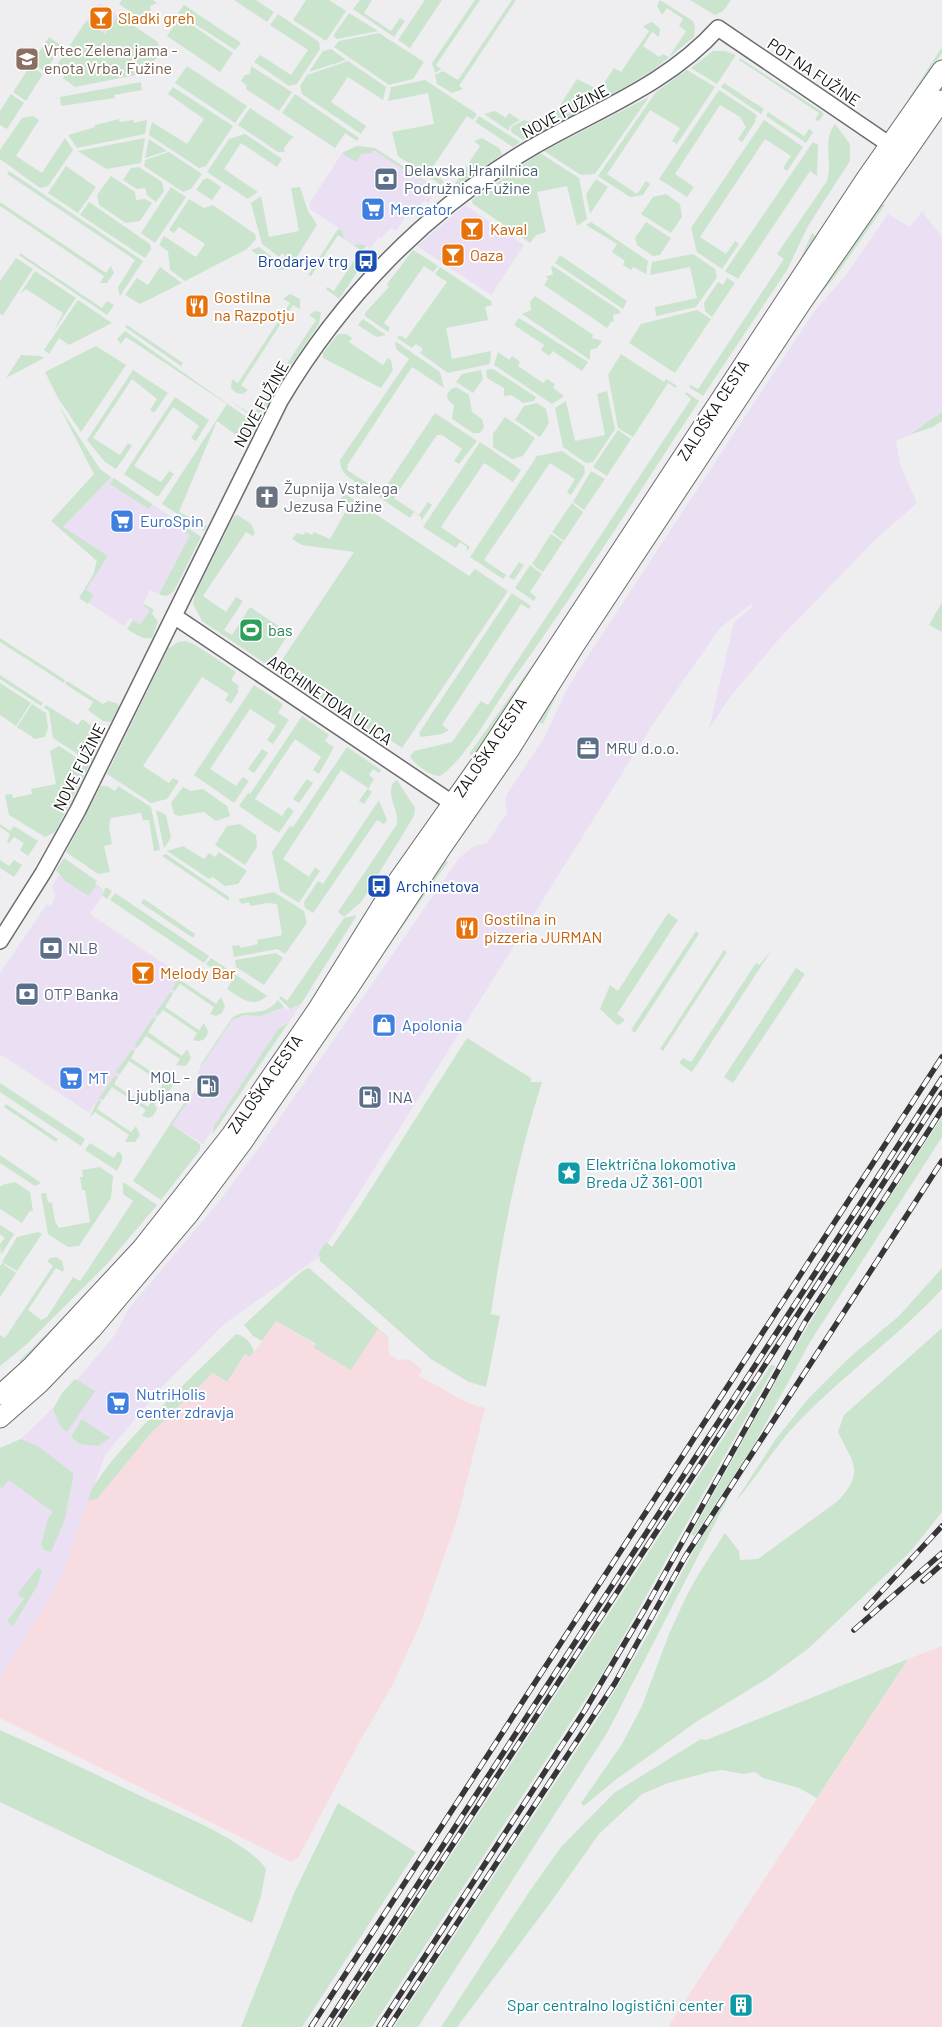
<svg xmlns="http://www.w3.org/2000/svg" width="942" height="2027" viewBox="0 0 942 2027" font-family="Barlow,sans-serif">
<rect width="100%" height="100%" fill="#eeeef0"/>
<!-- commercial -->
<path fill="#ebdff4" d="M99 3 118 15 105 34 86 21Z
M357 146 375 148 437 189 428 203 424 200 414 214 409 211 396 231 391 228 381 238 379 237 370 249 362 244 353 245 344 239 342 230 310 209 309 204 342 153Z
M465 205 524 245 491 295 417 246Z
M922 211 942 237V412L909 435 896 441 900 464 917 503 876 539 778 640 730 697 709 729 734 622 753 606 751 604 720 628 653 724 319 1257 224 1324 162 1387 105 1455 62 1577 0 1679V1448L21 1439 54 1407 114 1336 130 1307 217 1204 259 1148 459 858 474 846 487 843 507 813 505 801 507 794 544 738 569 685 813 313 846 275 888 214 910 227Z
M111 477 185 526 182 529 190 535 159 594 150 590 143 605 151 610 140 625 130 618 124 626 89 603 94 595 86 590 108 556 62 527Z
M59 875 89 896 96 886 105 892 90 914 181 975 172 988 175 991 173 994 170 992 155 1014 158 1016 156 1019 153 1018 134 1046 137 1048 135 1051 132 1049 117 1072 120 1074 118 1077 115 1075 100 1098 103 1100 101 1102 97 1100 89 1113 3 1056H0V973L47 904 50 906 53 902 55 894 52 887Z
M301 1004 289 1022 283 1024 276 1033 203 1144 172 1125 203 1077 197 1073 232 1020 245 1014 261 1016 284 1007 287 1010Z"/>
<!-- industrial -->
<path fill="#f7dde1" d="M276 1321 316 1345 314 1348 378 1329 388 1338 389 1354 398 1360 409 1359 422 1370 419 1376 468 1403 485 1408 457 1520 421 1622 394 1682 356 1748 298 1858 291 1862 0 1718V1679L62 1577 88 1501 97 1499 151 1433 213 1373 226 1382 246 1354 251 1357Z
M942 1646V2027H668L908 1659Z"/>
<!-- green -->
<path fill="#cae4ce" d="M122 0H153L157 3 150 6 151 13 145 22 119 4Z
M234 0H256L274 12 267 22Z
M306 0H329L346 11 326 41 293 20Z
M360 0H372L364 13 391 31 400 18 405 21 394 37 353 9Z
M425 0H442L410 48 398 40Z
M475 0H480L436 65 441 69 435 73 432 63Z
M512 0H516L459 86 463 89 452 93 437 84 435 75 443 71 458 80Z
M660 0 693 21 695 27 694 37 652 71 611 95 604 83 614 68 621 72 649 31 643 26 652 22 660 29 659 37 652 32 643 46 659 57 663 54 669 57 686 31 679 26 683 19 667 8 662 15 657 6Z
M690 0H731L723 11 715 15Z
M184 5 241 43 235 50 178 13Z
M349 13 378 31 337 39 333 36Z
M278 14 319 42 320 49 297 84 289 86 254 62 260 55 291 75 308 50 270 25Z
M118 15 158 42 160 52 146 73 75 87 63 78 64 76 55 70 53 71 86 21 105 34Z
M180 17 233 53 220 72 167 36Z
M379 33 424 62 413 79 389 85 334 47 339 41Z
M49 37 62 46 45 72 32 63Z
M942 47V53L912 99 909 98Z
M331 49 346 60 309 72 323 51Z
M713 51H725L736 55 717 84 691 68Z
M740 58 821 111 824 114 819 121 815 120 819 113 739 60Z
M348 61 386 87 383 100 348 77 331 102 366 126 361 134 302 94 300 86 307 75Z
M30 66 43 74 26 101 13 92Z
M187 66 247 106 235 123 175 83Z
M251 66 292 92 279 111 246 89 247 86 241 81 245 75 250 74Z
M687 70 715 87 677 144 672 141 680 128 650 110 607 174 637 194 646 181 650 184 643 195 630 197 598 176 656 92Z
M577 79 595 88 602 85 609 96 523 140 511 132V127L524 120 530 122 553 116Z
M425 80 477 114 473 120 467 116 430 171 444 181 441 185 398 156 392 132 434 124 428 93 388 101 391 87Z
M141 82 142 90 114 95 115 98 61 106 60 97Z
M724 83 764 109 761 114 721 87Z
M173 87 233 126 206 166 199 168 149 135 152 122 187 144 204 119 168 94Z
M719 90 757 115 755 120 756 121 742 142 738 139 746 127 740 117 720 105 675 174 694 187 687 197 659 179Z
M11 94 24 103 7 129 0 125V111Z
M295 94 359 138 357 141 345 133 335 148 282 113Z
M649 97 595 174 581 175 544 151Z
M250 108 295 138H292L284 148 285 152H278L238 125Z
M495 111 506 118 509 113 520 120 510 126 509 131 484 114Z
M768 112 804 136 809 129 813 132 806 143 766 116Z
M33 116 39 120 16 156 42 173 65 138 73 150 48 186 40 188 0 159V150L22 118Z
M479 116 520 142 513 147 475 122Z
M119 119 120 122 133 120 134 123 147 120 145 134 77 148 68 135 95 127V125Z
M764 120 803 147 787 171 783 168 791 156 765 139 700 237 726 254 735 241 739 244 722 269 697 252 691 228Z
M835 124 850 144V161L808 226 787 270 703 396 689 387 690 385 698 389 784 259 777 254 827 181C833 162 822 140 835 124Z
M245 134 282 159 277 167 241 143 224 169 258 192 248 199 207 172 229 139Z
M145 138 141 163 106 169 78 151Z
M482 138 499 148 502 154 451 191 443 186 446 182 453 187 480 146 474 141Z
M149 139 167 151 145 158Z
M813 142 818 145 817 176 810 171 738 279 725 271Z
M357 146 375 148 430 184 410 174 374 150 371 153 361 154 356 162 342 153Z
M169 152 202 174 191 189 183 192 144 166 145 160Z
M540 153 579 178 587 219 577 226 567 186 537 192 546 232 536 235 530 243 473 204 472 200Z
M66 166 96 187 78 213 48 193Z
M139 167 162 182 164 191 156 202 147 195 145 188 137 189 123 180 131 168Z
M9 171 143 261 120 296 118 287 135 260 7 174Z
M111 176 135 192 136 200 145 199 152 203 140 221 126 223 99 205 97 195Z
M208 178 221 187 212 200 196 190 203 180Z
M596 179 608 187 590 214 586 194Z
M171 187 186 197 155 243 141 233Z
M300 187 308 211 317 225 291 266 286 263 289 259 282 253 279 257 262 244 251 203 261 196 269 237 299 231 291 188Z
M666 194 680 204 682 217 671 233 641 214 653 197Z
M189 199 204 208 213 205 255 234 256 239 247 249 185 281 170 270 168 251 159 245 164 236 196 257 205 244 179 227 174 233 169 230Z
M0 202 106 273 111 266 114 273 107 283H100L104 276 0 206Z
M89 202 150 244 151 249 145 258 80 215Z
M881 204 885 205 835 277 806 311 585 646 564 679 543 724 539 722 555 688 582 645 804 310 833 276Z
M591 222 648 261 646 274 633 267 631 270 623 265 625 261 612 252 617 244 586 225Z
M646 222 671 238 660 255 653 256 637 245 635 238Z
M338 229 342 230 344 239 338 235 311 276 308 275Z
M812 233 815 236 808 253 550 645 474 756 469 754 548 643 784 285 799 262Z
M362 244 366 246 360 254 366 258 364 262 339 299 326 289 327 287 334 291 361 250 353 245Z
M259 247 288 269 278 270 251 250Z
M413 250 438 266 433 272 424 266 384 323 390 328 388 332 365 316V313L389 287 387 284Z
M20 253 102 308 107 301 114 305 107 315 19 255Z
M693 254 715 269 717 277 696 307 656 316 655 307 697 298 690 267 650 275 652 262Z
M560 255 627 301 623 309 555 263Z
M16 258 33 269 3 315 0 314V281Z
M553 266 619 310 621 313 613 315 614 322 612 321 607 328 544 285 548 279 546 276 553 275 551 268Z
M160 267 182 283 140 304 125 295 137 278 148 285Z
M440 267 491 301 492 305 485 307 488 320 446 328 452 359 491 351 490 364 448 373 420 353 423 349 416 344 412 348 397 338 400 335 406 339 447 282 435 274Z
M35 271 76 298 53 332 63 313 26 289 20 294Z
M727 278 735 283 712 317 705 311 704 303 718 282 723 285Z
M290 294 300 299V309L293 305 241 385 248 390 243 394 236 393 231 388 232 379 238 383 290 303 283 299Z
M535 296 593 335 592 338 602 341 597 348 590 350V360L522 314 531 310 530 302Z
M78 300 112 323 69 345 59 338 49 354 44 350Z
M697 310 711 319 675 373 629 343 641 324Z
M315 311 321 312 319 324 286 372 258 420 227 399 253 415 316 320 309 315Z
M519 318 588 362 582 371 553 351 549 356 541 350 544 345 514 325Z
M363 319 386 335 376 337 358 325Z
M127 325 183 363 181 366 125 327Z
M125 331 256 424 247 443 217 421 179 512 207 526 204 531 162 504 227 404 126 337 121 344 117 339Z
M338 334H346L352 338 349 342 383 365 388 358 391 360 393 370 381 388 323 358V353Z
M395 341 440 372 444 388 412 367 348 464 347 470 369 484 366 488C355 481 340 476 340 460L409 359 396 349Z
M96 346 126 365 81 432 58 398 45 372Z
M498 352 509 360 512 356 520 362 518 366 543 383 547 379 555 384 553 388 564 396 552 404 494 365Z
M621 354 664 382 666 379 677 386 676 388 668 383 633 437 618 428 608 375Z
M21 355 40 356 44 358 6 378Z
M493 369 536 397 534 401 523 403 511 395 504 396V388L487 378 486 370Z
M133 370 168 393 154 413 150 410 157 399 132 379 93 438 120 455 128 443 132 446 116 469 105 462 87 440Z
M481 370 483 379 473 393 456 382 462 374Z
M456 387 469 395 472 412 482 419 484 427 480 433H473L452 419 454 405 448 400 447 395 451 389Z
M607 391 615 429 593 462 586 463 563 447 555 408 566 401 575 441 605 435 597 394Z
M686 392 699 401C637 495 577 591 511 682 493 708 466 759 440 776 428 775 417 766 410 757L414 751 452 742 481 701 488 705 691 399 685 394Z
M175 397 209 420 196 441 191 438 199 426 173 407 134 466 161 482 169 471 174 474 158 497 124 474Z
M537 403 546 409 549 423 540 437 515 420 524 406Z
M59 406 100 469 111 477 63 527 108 556 86 590 94 595 88 604 79 598 93 575 97 561 51 521 94 474Z
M942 412V421L933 427 909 435Z
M435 413 477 441 459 464 454 461 462 449 442 435H437L394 498 419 515 428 502 432 505 421 521V517L414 512 410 518 379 497Z
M505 417 535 438 523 456 512 459 493 447V434Z
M618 430 631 439 607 476 593 467Z
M480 442 521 470 513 482 484 463 441 527 470 547 467 551V547L460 542 456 548 423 527Z
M562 451 584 466 585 473 571 495 567 492 575 479 550 463 484 560 509 577 519 562 524 565 514 580 506 575 503 579 470 557 537 456Z
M591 471 605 479 584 510 573 502Z
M114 478 152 504 149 509 110 484Z
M344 493 469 576 475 569 508 591 402 748 377 731 373 736 202 621 193 604 195 594 234 516 238 515 251 524 255 533 253 536 246 532 203 596 226 612 236 597 243 601 224 630 232 635 250 607 289 633 271 661 283 669 282 660 354 552 302 545 292 539 297 533 303 535 306 532 312 535 314 532 330 539 347 509 338 504Z
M572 503 583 512 564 541 552 532Z
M185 526 201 537 174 591C169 596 165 597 159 594L190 535 182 529Z
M551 534 563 542 543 572 532 564Z
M530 565 542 574 530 592 536 597 534 601 515 588Z
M512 593 531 606 529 609 521 604 442 725 449 730 442 734 421 737 419 733Z
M942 602V632L929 625Z
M144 604 154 610 152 613 158 622 152 638C142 640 135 634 127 629L133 620 140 625 150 610 143 605Z
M0 638 65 680 64 683 0 642Z
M185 641 194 644 236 672 231 680 239 686 237 690 239 691 231 704 225 700 229 694 202 677 143 766 169 783 173 778 179 781 167 799 151 803 107 774 168 649 178 642Z
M0 675 43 703 41 706 0 679Z
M67 681 103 704 108 701 117 703 119 706 111 722 103 721 88 710 93 702 65 684Z
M0 683 31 703 16 726 0 715Z
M254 685 283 704 278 713 289 720 273 744 267 740 276 726 250 709 210 769 236 786 243 777 249 781 234 803 194 775Z
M32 704 46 713 48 728 45 737 35 739 17 727Z
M46 705 78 725 82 719 100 732 101 740 91 763 53 738 49 711 44 708Z
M302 716 329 735 325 741 334 747 319 774 313 770 321 757 295 739 255 799 282 816 288 807 294 811 279 833 239 806 248 793 250 794Z
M59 746 89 766 55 832 45 837 9 815 5 795 12 794 13 798 32 794 31 789 56 784 50 751Z
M347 747 381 770 379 773 373 769 369 775 374 779 368 789 372 792 364 804 359 801 368 788 341 770 283 859 309 877 315 867 320 871 299 903 280 891 272 852 290 826 293 827Z
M262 749 268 753 254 773 248 769Z
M307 779 313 783 299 803 293 799Z
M397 780 415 808 414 816 362 901 344 917 338 912 397 824C399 809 386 797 393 783Z
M101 786H107L115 791 118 786 151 807 160 850 154 851 149 820H143L141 813 111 818 109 827 112 844 104 846 110 872 98 874 66 852Z
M183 787 191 791 203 789 227 806 230 816 216 821 204 812 178 816 174 814 171 803Z
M379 800 387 820 384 824 377 820 313 913 305 908 304 902 318 881 323 884Z
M156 810 166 815 171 838 164 848Z
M0 824 10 831 14 826 38 841 28 856 20 850 24 843 14 837 9 843 7 842 10 834 0 827Z
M240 824 256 835 257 847 245 865 215 845 227 826Z
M183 846 204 859 209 853 215 857 219 852 247 871 238 884 225 886 213 877 209 879 167 851Z
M166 854 229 897V901L162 856Z
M64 858 97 881 95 884 104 890 106 887 112 891 107 899 102 895 105 891 96 886 89 896 65 881 56 870Z
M444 859 448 862 355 994Z
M0 860 9 866 14 860 22 865 14 877 0 868Z
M274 892 304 911 307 923 285 954 277 949 234 957 232 946 239 945 241 948 258 944 257 940 282 935 277 904 268 903 250 906 249 902 242 904 238 899Z
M115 893 209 956 204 963 110 900Z
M144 899 195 934 193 938 141 903Z
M668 913 678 920 617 1014 625 1020 619 1025 616 1024 600 1009 610 985 618 991Z
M357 915 301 1004 290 1009 279 998 281 996 287 1001 344 918Z
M696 931 699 934 635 1033 631 1030Z
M724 950 727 952 663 1051 660 1049Z
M771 951 692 1072 679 1063 683 1058 691 1062 756 963 759 965Z
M276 953 283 958 264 985 236 967 235 960Z
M211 958 267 996C253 1009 241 998 227 989L232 981 206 964Z
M796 968 805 974 733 1083 724 1077Z
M181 974H186L182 981 216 1004 221 997 225 1006 222 1013 216 1016 210 1014 214 1007 180 984 175 991 172 989Z
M170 992 173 994 165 1007 199 1030 204 1023 208 1031C207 1039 201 1043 193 1040L197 1033 163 1010 158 1016 155 1014Z
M278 1000 284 1007 261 1016 245 1015 232 1020 201 1067 200 1066 232 1018C247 1006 262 1020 278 1000Z
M153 1017 156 1019 148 1032 182 1056 187 1049 191 1058 186 1066 176 1065 180 1059 146 1036 137 1048 134 1046Z
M289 1022 212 1135 214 1126 278 1029Z
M467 1038 531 1078V1082H542C518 1158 502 1236 491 1314L500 1316 486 1387 469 1382 431 1359 320 1261 319 1252 326 1242 332 1247 358 1209Z
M132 1049 135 1051 131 1058 165 1081 170 1074 174 1083 170 1090 164 1093 159 1091 163 1084 129 1061 120 1074 116 1072Z
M115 1075 118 1077 114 1084 148 1107 153 1100 157 1109 153 1116 148 1118 142 1116 146 1110 112 1087 103 1100 99 1098Z
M0 1083 85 1139 81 1146 0 1092Z
M98 1100 101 1102 97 1109 131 1132 136 1126 140 1135 135 1142H125L129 1135 95 1112 89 1118Z
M186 1100 188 1101 172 1125 200 1144V1150L161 1200 133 1181Z
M6 1104 58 1139 56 1142 4 1107Z
M942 1117V1137L810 1342 754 1445 694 1536 691 1534 791 1354 835 1281Z
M90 1143 114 1158 118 1151 122 1155V1161L117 1171 85 1150Z
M0 1155 41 1183 35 1186 0 1163Z
M203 1157 202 1165 110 1276 22 1363 19 1361 107 1274Z
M100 1167 113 1176 111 1198 79 1246 68 1247 48 1234 41 1194 46 1193 48 1202 52 1203 55 1221 59 1228 90 1222 85 1190H82L80 1177H83L82 1170Z
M15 1182 30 1192 33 1211H30L22 1223 0 1209V1187L2 1185Z
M123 1182 157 1205 107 1264 26 1345 0 1366V1335L5 1338 53 1266 47 1261 50 1258 56 1257 62 1261 64 1269 63 1272 56 1268 28 1310 41 1320 47 1317 73 1277 80 1281 87 1271 133 1201 123 1194Z
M0 1225 14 1234 1 1255 0 1244 5 1238 0 1234Z
M38 1232 42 1234 17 1271 2 1262 17 1237Z
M2 1263 16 1273 0 1297V1266Z
M309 1268 388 1337 390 1355 388 1338 378 1329 351 1370 314 1348 316 1344 276 1321 262 1341 253 1336 244 1325 302 1271Z
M942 1268V1289C895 1340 837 1379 791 1430 780 1441 740 1499 735 1502L775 1440 808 1399 850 1357 899 1316Z
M942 1328V1512L911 1551 809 1648 768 1678 696 1722 614 1781 584 1806 581 1803 622 1744 642 1706 669 1634 686 1597 698 1575 725 1533 739 1551 740 1560 758 1559 838 1501C866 1471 852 1462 838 1432L844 1415Z
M236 1334C245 1336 251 1342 254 1352L250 1357 245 1354 227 1382 213 1373 151 1433 97 1499 88 1501C93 1467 207 1363 236 1334Z
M771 1365 775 1366 604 1671 372 2027H339Z
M75 1379 95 1391 67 1432 61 1427 53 1409 62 1393Z
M82 1419 110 1438 98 1446 80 1444 71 1437Z
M21 1439 39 1447 73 1473V1478L64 1522 51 1552 44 1550 41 1545 48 1519 53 1512 9 1480 3 1488 0 1487V1448Z
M727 1497 728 1498 607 1733 418 2027H394L602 1712 651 1630 694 1550Z
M38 1568 42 1571 37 1586 13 1626 7 1621 24 1599 17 1594Z
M908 1659 817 1798 799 1788 763 1778 755 1772 743 1774 722 1770 709 1772 668 1783 642 1794 599 1834 548 1906 457 2027H441L529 1892 561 1847 614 1793 701 1739 706 1740Z
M0 1730C49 1752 97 1775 145 1798 175 1812 249 1842 266 1869L261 1896 252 1923 0 1802Z
M338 1803 416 1852 302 2027H241L295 1891Z"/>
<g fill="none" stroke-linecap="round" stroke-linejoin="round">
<!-- tertiary casing -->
<g stroke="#6c6c6e" stroke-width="18">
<path id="tertiary" d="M174 616 461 809
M0 941 43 873 78 810 280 401C341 298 427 209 531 148 596 110 667 85 718 28L890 145"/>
</g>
<!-- primary casing -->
<g stroke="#6c6c6e" stroke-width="21">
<path id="primary" d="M0 1395 32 1366 142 1248 231 1135 317 1010 394 886 483 760 865 180 942 70
M0 1418 40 1383 92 1329 189 1214 242 1143 348 989 442 847 510 749 575 645 802 302 942 100"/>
</g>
<!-- tertiary -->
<use href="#tertiary" stroke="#fff" stroke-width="15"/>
<!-- primary -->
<use href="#primary" stroke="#fff" stroke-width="19"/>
<!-- rail casing -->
<g stroke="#363637" stroke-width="5.5">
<path id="rail" d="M923 1581 942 1564
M866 1608 942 1526
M854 1630 942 1553
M311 2027 942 1057
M325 2027 942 1078
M334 2027 942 1093
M379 2027 585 1710 646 1607 805 1322 942 1110
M389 2027 615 1683 685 1557 942 1161"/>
</g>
<!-- rail -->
<use href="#rail" stroke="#fff" stroke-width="4" stroke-dasharray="11" stroke-linecap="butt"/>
</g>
<!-- icons -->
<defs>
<g id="bar-square" transform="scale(1.25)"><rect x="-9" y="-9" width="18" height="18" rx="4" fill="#e8710a" stroke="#fff"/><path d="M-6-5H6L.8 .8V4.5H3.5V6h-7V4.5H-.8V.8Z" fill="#fff"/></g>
<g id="school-square" transform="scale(1.25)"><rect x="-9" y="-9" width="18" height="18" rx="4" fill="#8d6e63" stroke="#fff"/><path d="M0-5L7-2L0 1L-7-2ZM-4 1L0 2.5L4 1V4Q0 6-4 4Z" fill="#fff"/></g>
<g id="bank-square" transform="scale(1.25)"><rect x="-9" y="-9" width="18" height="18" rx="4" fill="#5c6f8a" stroke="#fff"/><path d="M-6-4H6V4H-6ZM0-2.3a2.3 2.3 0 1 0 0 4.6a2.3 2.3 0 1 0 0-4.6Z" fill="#fff"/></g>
<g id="supermarket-square" transform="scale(1.25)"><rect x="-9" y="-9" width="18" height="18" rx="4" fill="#3f7fe0" stroke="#fff"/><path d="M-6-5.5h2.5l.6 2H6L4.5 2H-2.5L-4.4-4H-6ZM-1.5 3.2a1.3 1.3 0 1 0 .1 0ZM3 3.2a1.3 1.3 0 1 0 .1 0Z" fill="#fff"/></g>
<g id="bus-square" transform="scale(1.25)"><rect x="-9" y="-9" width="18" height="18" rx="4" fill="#1a4fb4" stroke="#fff"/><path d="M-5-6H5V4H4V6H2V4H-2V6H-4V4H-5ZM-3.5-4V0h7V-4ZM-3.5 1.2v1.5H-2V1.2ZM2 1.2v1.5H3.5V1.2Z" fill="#fff"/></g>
<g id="restaurant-square" transform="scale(1.25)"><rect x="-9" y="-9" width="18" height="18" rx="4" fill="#e8710a" stroke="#fff"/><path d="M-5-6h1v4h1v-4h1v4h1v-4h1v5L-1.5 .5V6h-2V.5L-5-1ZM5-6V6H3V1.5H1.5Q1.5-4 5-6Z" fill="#fff"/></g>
<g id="church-square" transform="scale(1.25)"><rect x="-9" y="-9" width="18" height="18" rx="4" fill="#6b7280" stroke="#fff"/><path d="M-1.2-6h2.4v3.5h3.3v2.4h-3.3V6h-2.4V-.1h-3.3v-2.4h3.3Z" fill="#fff"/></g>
<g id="stadium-square" transform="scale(1.25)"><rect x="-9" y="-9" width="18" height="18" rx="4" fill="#2e9e5b" stroke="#fff"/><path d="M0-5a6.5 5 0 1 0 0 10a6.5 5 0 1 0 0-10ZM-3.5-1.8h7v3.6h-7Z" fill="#fff"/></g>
<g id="office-square" transform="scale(1.25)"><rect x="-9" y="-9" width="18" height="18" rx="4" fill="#5c6f8a" stroke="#fff"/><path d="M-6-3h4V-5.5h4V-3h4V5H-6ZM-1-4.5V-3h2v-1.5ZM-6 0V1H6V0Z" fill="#fff"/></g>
<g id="shop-square" transform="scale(1.25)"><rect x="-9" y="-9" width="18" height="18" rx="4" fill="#3f7fe0" stroke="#fff"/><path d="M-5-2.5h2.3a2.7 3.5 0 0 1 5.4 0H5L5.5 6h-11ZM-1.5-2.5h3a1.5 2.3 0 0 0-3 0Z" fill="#fff"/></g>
<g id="fuel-square" transform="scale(1.25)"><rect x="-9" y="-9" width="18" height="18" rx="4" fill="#5c6f8a" stroke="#fff"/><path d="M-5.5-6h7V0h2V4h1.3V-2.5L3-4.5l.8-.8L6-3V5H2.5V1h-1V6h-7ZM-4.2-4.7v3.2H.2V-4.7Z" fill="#fff"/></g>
<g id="sight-square" transform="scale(1.25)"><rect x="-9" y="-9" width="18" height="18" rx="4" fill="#0f9aa8" stroke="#fff"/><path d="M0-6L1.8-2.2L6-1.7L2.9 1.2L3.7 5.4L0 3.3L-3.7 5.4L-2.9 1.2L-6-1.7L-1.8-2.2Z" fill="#fff"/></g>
<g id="building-square" transform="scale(1.25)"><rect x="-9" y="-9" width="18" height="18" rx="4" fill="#0f9aa8" stroke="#fff"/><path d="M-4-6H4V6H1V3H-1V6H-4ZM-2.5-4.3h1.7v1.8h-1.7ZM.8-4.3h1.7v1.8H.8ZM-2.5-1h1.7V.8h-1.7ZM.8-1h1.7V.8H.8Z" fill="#fff"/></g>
</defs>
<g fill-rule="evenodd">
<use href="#bar-square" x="101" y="18"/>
<use href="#school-square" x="27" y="59"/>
<use href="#bank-square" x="386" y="179"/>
<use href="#supermarket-square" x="373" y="209"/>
<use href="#bar-square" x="472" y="229"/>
<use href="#bar-square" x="453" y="255"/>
<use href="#bus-square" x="366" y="261"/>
<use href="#restaurant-square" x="197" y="306"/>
<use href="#church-square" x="267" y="497"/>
<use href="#supermarket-square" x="122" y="521"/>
<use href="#stadium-square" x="251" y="630"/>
<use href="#office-square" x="588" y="748"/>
<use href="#bus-square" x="379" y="886"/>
<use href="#restaurant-square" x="467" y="928"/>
<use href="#bank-square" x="51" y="948"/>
<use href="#bar-square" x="143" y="973"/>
<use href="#bank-square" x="27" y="994"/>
<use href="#shop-square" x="384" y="1025"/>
<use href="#supermarket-square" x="71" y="1078"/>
<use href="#fuel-square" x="208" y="1086"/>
<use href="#fuel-square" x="370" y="1097"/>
<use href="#sight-square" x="569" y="1173"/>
<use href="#supermarket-square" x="118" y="1403"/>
<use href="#building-square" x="741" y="2005"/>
</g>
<g text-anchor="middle" stroke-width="4" stroke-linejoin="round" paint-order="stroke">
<!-- food labels -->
<g font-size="16" fill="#c56008" stroke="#fff" text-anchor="start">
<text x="118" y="24">Sladki greh</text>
<text x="490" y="235">Kaval</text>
<text x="470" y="261">Oaza</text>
<text x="214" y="303">Gostilna<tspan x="214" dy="18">na Razpotju</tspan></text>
<text x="484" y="925">Gostilna in<tspan x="484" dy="18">pizzeria JURMAN</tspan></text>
<text x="160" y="979">Melody Bar</text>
</g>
<!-- education labels -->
<g font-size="16" fill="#785e54" stroke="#fff" text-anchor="start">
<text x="44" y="56">Vrtec Zelena jama -<tspan x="44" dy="18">enota Vrba, Fužine</tspan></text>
</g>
<!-- street labels -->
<g font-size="16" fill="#0f0f10" stroke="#fff">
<text transform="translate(814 72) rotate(34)" y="6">POT NA FUŽINE</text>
<text transform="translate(565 111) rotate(-28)" y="6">NOVE FUŽINE</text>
<text transform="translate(261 404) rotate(-61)" y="6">NOVE FUŽINE</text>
<text transform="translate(713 410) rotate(-57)" y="6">ZALOŠKA CESTA</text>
<text transform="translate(330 700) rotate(34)" y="6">ARCHINETOVA ULICA</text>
<text transform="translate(490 747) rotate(-56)" y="6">ZALOŠKA CESTA</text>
<text transform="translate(79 767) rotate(-63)" y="6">NOVE FUŽINE</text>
<text transform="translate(265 1084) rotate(-55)" y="6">ZALOŠKA CESTA</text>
</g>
<!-- service labels -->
<g font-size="16" fill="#4e5e75" stroke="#fff" text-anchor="start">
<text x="404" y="176">Delavska Hranilnica<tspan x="404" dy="18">Podružnica Fužine</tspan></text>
<text x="606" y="754">MRU d.o.o.</text>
<text x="68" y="954">NLB</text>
<text x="44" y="1000">OTP Banka</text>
<text x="190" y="1083" text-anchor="end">MOL -<tspan x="190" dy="18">Ljubljana</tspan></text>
<text x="388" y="1103">INA</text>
</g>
<!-- shop labels -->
<g font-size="16" fill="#366cbe" stroke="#fff" text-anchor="start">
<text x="390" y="215">Mercator</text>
<text x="140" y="527">EuroSpin</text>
<text x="402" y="1031">Apolonia</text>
<text x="88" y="1084">MT</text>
<text x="136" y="1400">NutriHolis<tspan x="136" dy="18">center zdravja</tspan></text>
</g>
<!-- transit labels -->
<g font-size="16" fill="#164399" stroke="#fff" text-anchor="end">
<text x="348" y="267">Brodarjev trg</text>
<text x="396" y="892" text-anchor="start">Archinetova</text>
</g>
<!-- worship labels -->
<g font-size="16" fill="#5b616d" stroke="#fff" text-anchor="start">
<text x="284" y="494">Župnija Vstalega<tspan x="284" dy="18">Jezusa Fužine</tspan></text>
</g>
<!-- leisure labels -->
<g font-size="16" fill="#27864d" stroke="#fff" text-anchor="start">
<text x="268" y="636">bas</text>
</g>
<!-- culture labels -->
<g font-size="16" fill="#0d838f" stroke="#fff" text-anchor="start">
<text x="586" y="1170">Električna lokomotiva<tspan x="586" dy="18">Breda JŽ 361-001</tspan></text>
<text x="724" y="2011" text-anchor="end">Spar centralno logistični center</text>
</g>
</g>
</svg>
